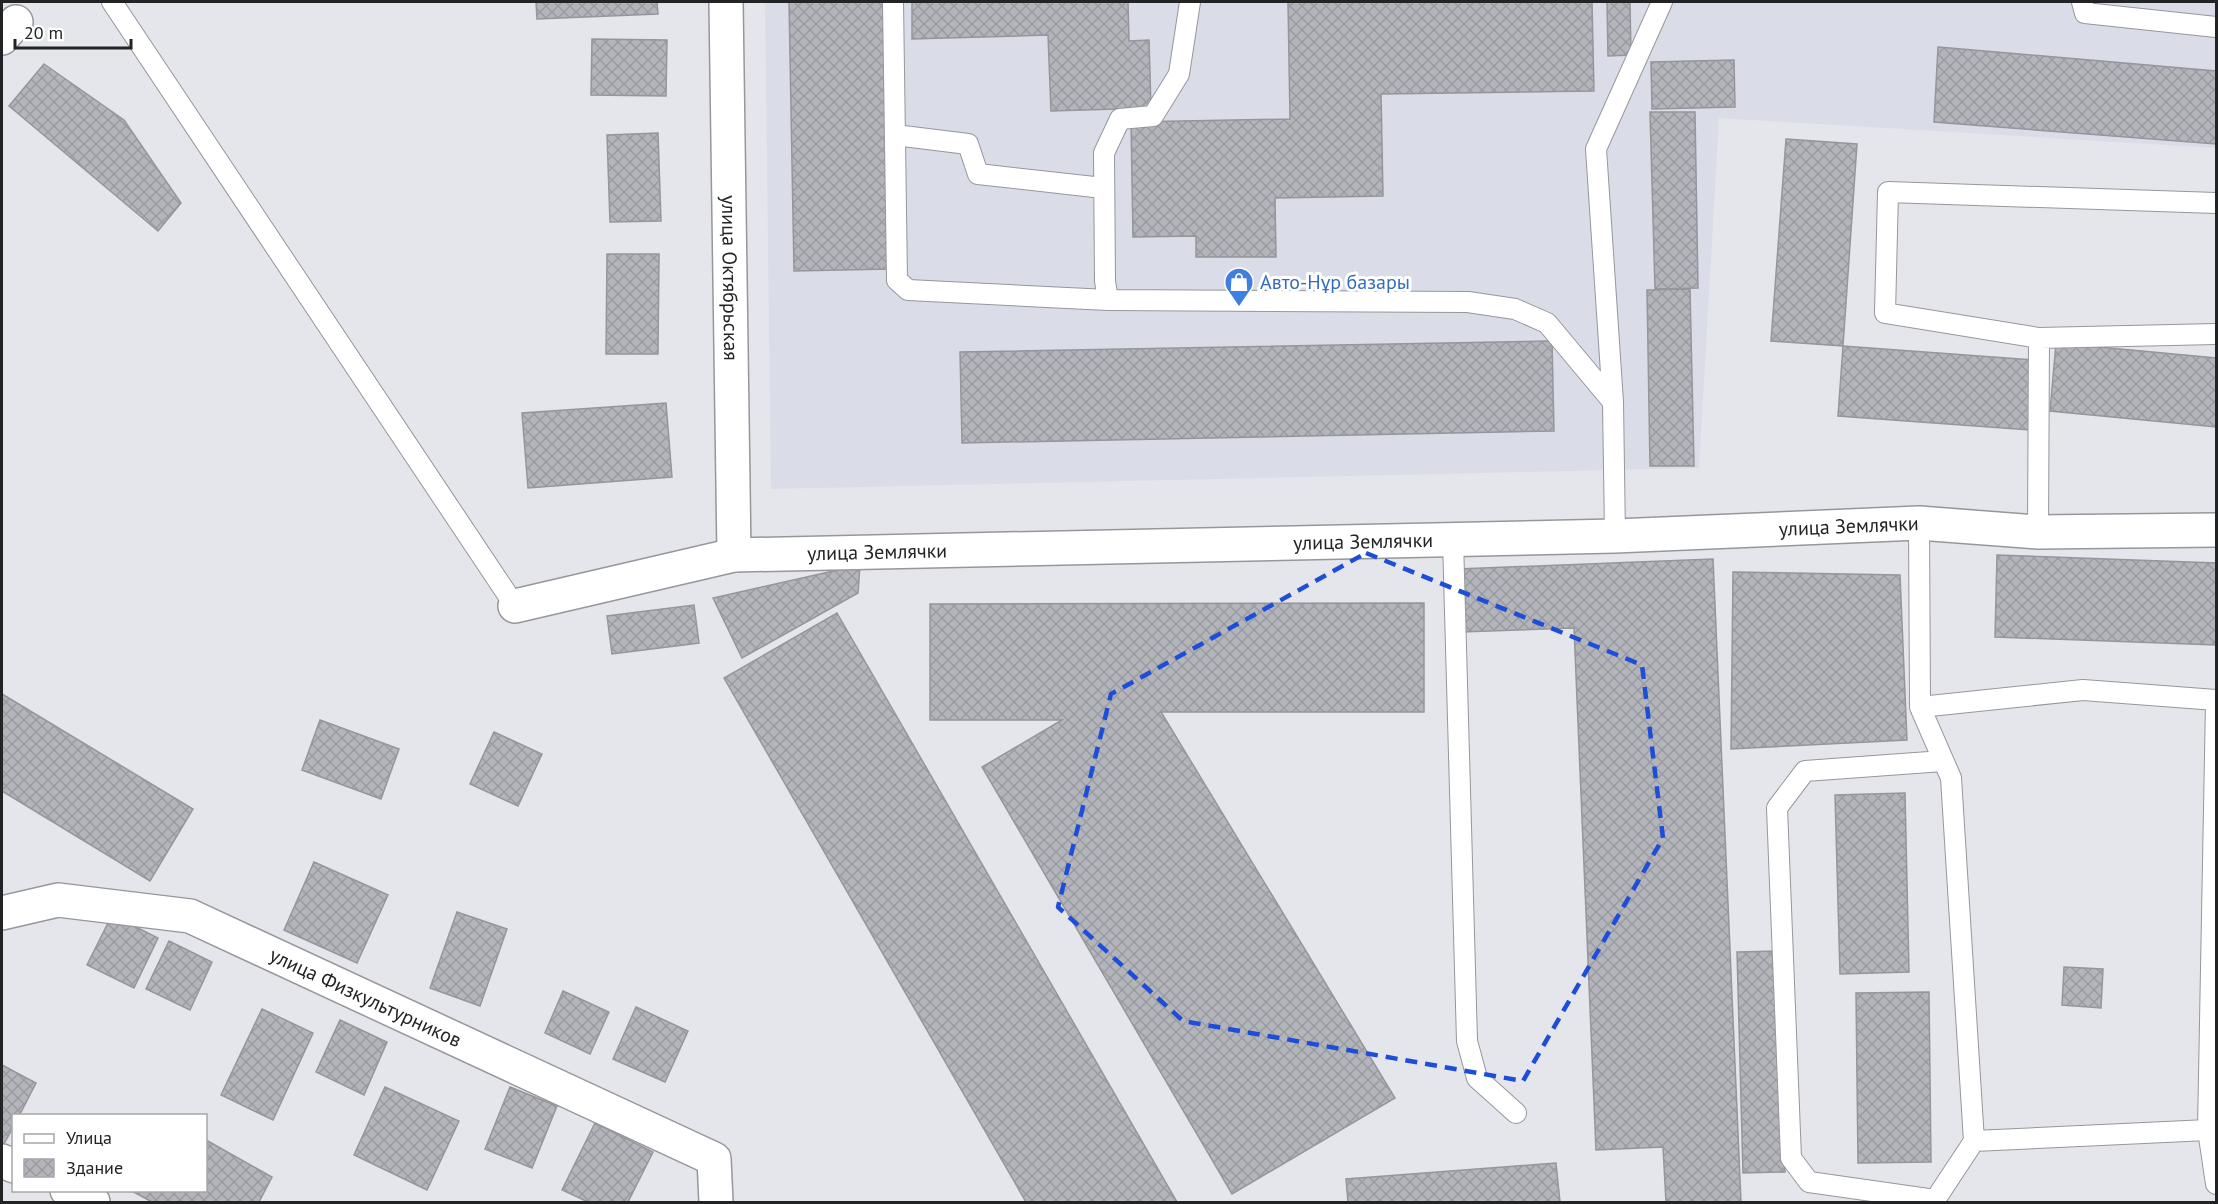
<svg xmlns="http://www.w3.org/2000/svg" width="2218" height="1204" viewBox="0 0 2218 1204" font-family="'PT Sans',sans-serif">
<defs>
<pattern id="building-cross-hatch" width="8" height="8" patternUnits="userSpaceOnUse" patternTransform="scale(1.5)"><rect width="8" height="8" fill="#b4b5ba"/><path d="M0 0l8 8M0 8l8-8" fill="none" stroke="#9a9ba0"/></pattern>
</defs>
<rect width="100%" height="100%" fill="#e5e6eb"/>
<!-- built -->
<path fill="#dadce8" d="M765 2H2216V148L1719 118 1699 468 771 489Z"/>
<!-- building -->
<path fill="url(#building-cross-hatch)" stroke="#95959b" stroke-width="1.5" d="M536 2H657L658 14 537 19Z
M789 2H885L891 269 794 271Z
M912 2H1128L1129 41 1149 40 1151 108 1051 111 1048 35 912 39Z
M1288 2H1592L1594 91 1381 94 1383 196 1275 198 1276 257H1196V236L1133 237 1131 122 1290 119Z
M1607 2H1630L1631 55 1608 56Z
M592 39 667 40 666 96 591 95Z
M1938 47 2216 71V144L1934 122Z
M1734 60 1735 107 1652 109 1651 62Z
M44 64 124 120 181 203 158 231 9 106Z
M1650 112H1695L1698 288 1655 289Z
M658 133 661 221 610 222 607 135Z
M1786 139 1857 144 1843 346 2035 360 2030 430 1838 416 1843 346 1771 341Z
M607 254H659L658 354H606Z
M1690 289 1694 466H1650L1647 290Z
M1552 341 1554 431 962 443 960 352Z
M2056 343 2216 358V427L2050 411Z
M666 403 672 477 528 488 522 413Z
M1997 555 2216 563V645L1995 637Z
M1713 559 1741 1202H1666L1663 1147 1596 1150 1574 628 1461 632 1458 569Z
M860 565 858 593 742 658 713 598Z
M1733 572 1900 575 1907 740 1731 749Z
M1424 603V712H1161L1395 1098 1232 1194 982 767 1062 720H930V604Z
M694 605 699 643 612 654 607 616Z
M837 613 1177 1202H1026L724 678Z
M2 694 193 809 150 881 2 791Z
M320 720 399 749 381 799 302 770Z
M494 732 542 754 518 806 470 784Z
M1905 793 1909 972 1840 974 1835 795Z
M314 862 388 895 357 963 284 930Z
M457 912 507 929 480 1006 430 988Z
M112 915 158 938 134 988 87 965Z
M169 941 212 962 190 1010 146 989Z
M1778 951 1785 1172 1743 1173 1737 952Z
M2064 967 2103 969 2101 1008 2062 1005Z
M563 991 609 1012 590 1054 545 1033Z
M1929 992 1931 1162 1858 1163 1856 993Z
M636 1007 688 1031 665 1082 613 1059Z
M262 1009 313 1033 273 1120 221 1095Z
M340 1020 387 1042 364 1095 316 1072Z
M2 1065 36 1083 19 1116H14V1126L2 1147Z
M385 1087 459 1121 427 1190 354 1155Z
M510 1087 557 1106 532 1168 485 1149Z
M595 1123 653 1152 628 1202H588L562 1190Z
M206 1140 272 1177 259 1202H152L130 1190H206Z
M1556 1163 1560 1202H1348L1346 1179Z"/>
<g fill="none" stroke-linecap="round" stroke-linejoin="round">
<!-- service casing -->
<g stroke="#96979c" stroke-width="22">
<path id="service" d="M112 2 515 606
M893 2 897 280 908 290 1108 300
M1190 2 1179 74 1153 116 1120 119 1104 153 1105 281 1108 300 1468 302 1515 309 1547 323 1613 402
M2082 2 2085 13 2216 27
M895 135 968 144 978 174 1103 188
M2039 338 2216 334
M1919 523 1920 707 1951 778 1974 1141 2208 1130 2216 1184
M2038 532 2039 338 1885 313 1888 192 2216 203
M1615 536 1613 402 1596 149 1662 2
M1453 540 1467 1041 1477 1078 1516 1113
M1920 707 2083 690 2216 700
M1943 761 1805 771 1777 808 1791 1158 1809 1182 1935 1200 1974 1141
M2208 1130 2216 702"/>
</g>
<!-- minor casing -->
<g stroke="#96979c" stroke-width="36">
<g id="minor">
<path id="s1" d="M726 2 734 555"/>
<path d="M2 38 16 22"/>
<path id="s2" d="M515 606 734 555 1615 536 1919 523 2038 532 2216 530"/>
<path id="s3" d="M2 913 58 900 190 916 714 1159 716 1202"/>
<path d="M2 1161 14 1166"/>
<path d="M67 1190 93 1202"/>
</g>
</g>
<!-- service -->
<use href="#service" stroke="#fff" stroke-width="20"/>
<!-- minor -->
<use href="#minor" stroke="#fff" stroke-width="33"/>
</g>
<!-- marked area -->
<path fill="none" stroke="#1d4ed8" stroke-width="4.5" stroke-dasharray="12 8" stroke-linejoin="round" d="M1366 553 1642 665 1663 838 1523 1081 1183 1021 1058 907 1111 694Z"/>
<!-- icons -->
<defs>
<g id="shop-pin" transform="scale(1.5)"><path d="M0 17L-7.5 6A9.5 9.5 0 1 1 7.5 6Z" fill="#3f7fe0" stroke="#fff"/><path d="M-5-2.5h2.3a2.7 3.5 0 0 1 5.4 0H5L5.5 6h-11ZM-1.5-2.5h3a1.5 2.3 0 0 0-3 0Z" fill="#fff"/></g>
</defs>
<g fill-rule="evenodd">
<use href="#shop-pin" x="1239" y="282"/>
</g>
<g text-anchor="middle" stroke-width="6" stroke-linejoin="round" paint-order="stroke">
<!-- street labels -->
<g font-size="20" fill="#222325" stroke="#fff">
<text dy="7" stroke="none"><textPath href="#s1" startOffset="276">улица Октябрьская</textPath></text>
<text dy="7" stroke="none"><textPath href="#s2" startOffset="1340">улица Землячки</textPath></text>
<text dy="7" stroke="none"><textPath href="#s2" startOffset="854">улица Землячки</textPath></text>
<text dy="7" stroke="none"><textPath href="#s2" startOffset="368">улица Землячки</textPath></text>
<text dy="7" stroke="none"><textPath href="#s3" startOffset="384">улица Физкультурников</textPath></text>
</g>
<!-- shop labels -->
<g font-size="20" fill="#366cbe" stroke="#fff" text-anchor="start">
<text x="1260" y="289">Авто-Нұр базары</text>
</g>
</g>
<!-- border -->
<rect width="2218" height="1204" fill="none" stroke="#222325" stroke-width="6"/>
<!-- legend -->
<rect x="12" y="1114" width="195" height="78" fill="#ffffff" stroke="#a7a7a8" stroke-width="1.5"/>
<rect x="24" y="1134" width="30" height="9" fill="#ffffff" stroke="#a7a7a8" stroke-width="1.5"/>
<text x="66" y="1144" font-size="18" fill="#222325">Улица</text>
<rect x="24" y="1159" width="30" height="18" fill="url(#building-cross-hatch)" stroke="#a7a7a8" stroke-width="1.5"/>
<text x="66" y="1174" font-size="18" fill="#222325">Здание</text>
<!-- scale -->
<path d="M15 39v9h116v-9" fill="none" stroke="#222325" stroke-width="3"/>
<text x="24" y="39" font-size="18" fill="#222325" stroke="#ffffff" stroke-width="4.5" paint-order="stroke">20 m</text>
</svg>
